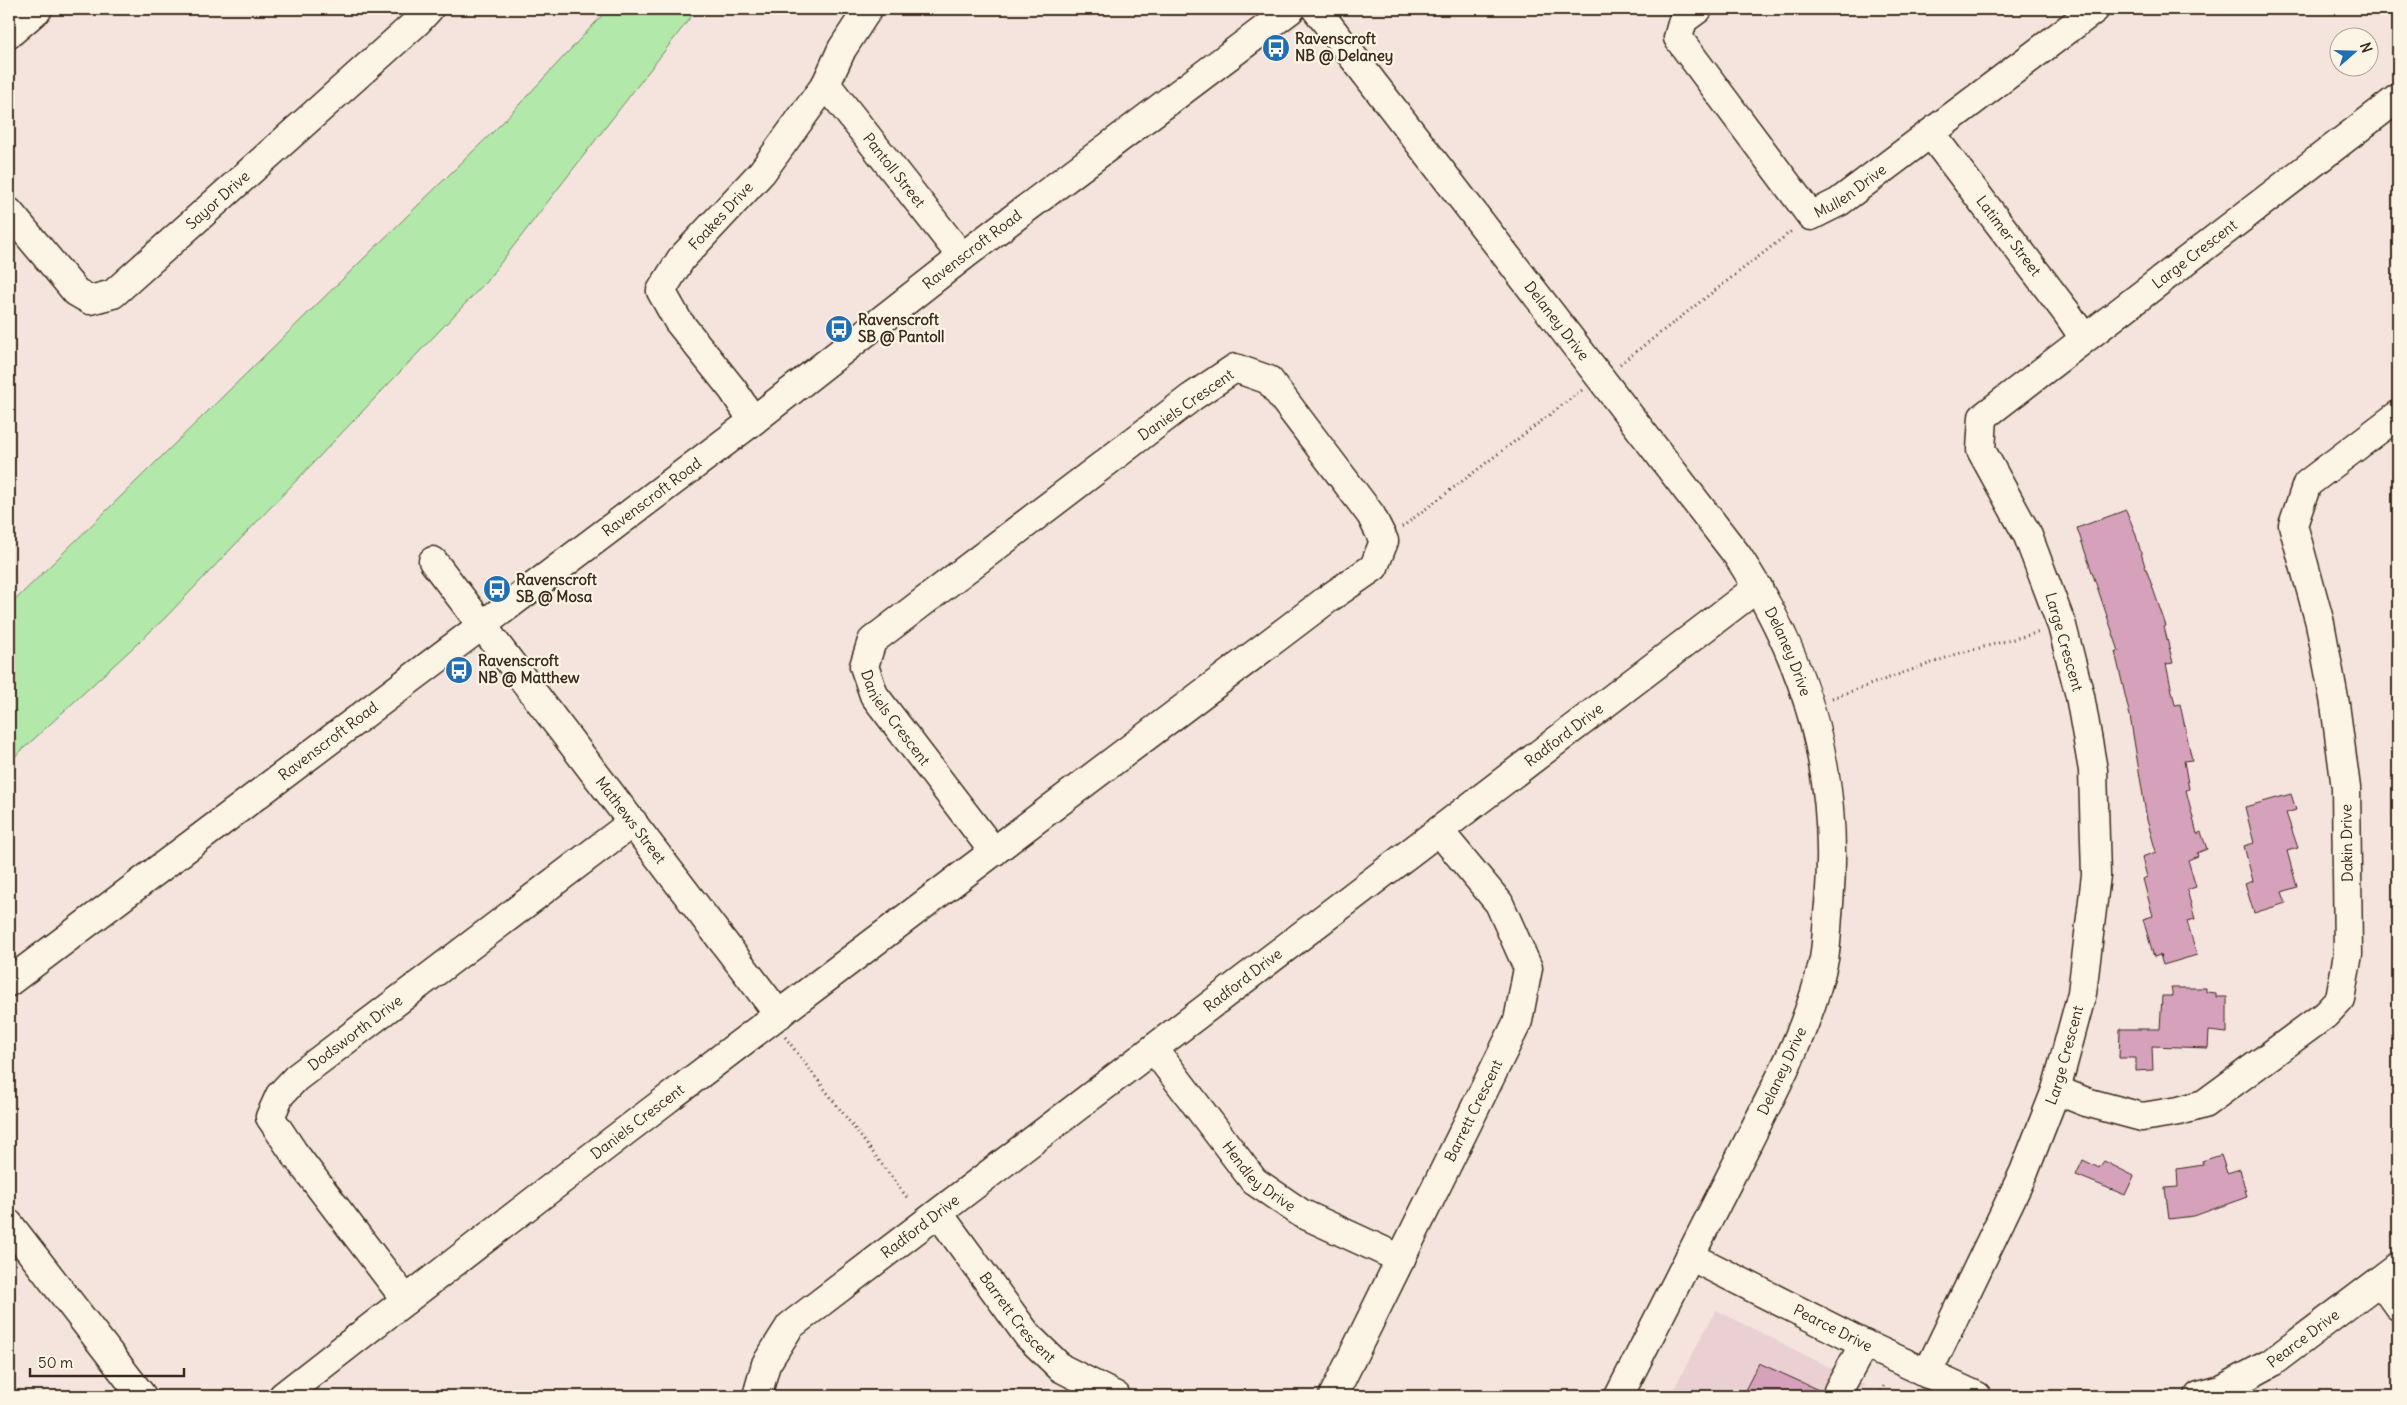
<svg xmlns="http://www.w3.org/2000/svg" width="2407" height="1405" viewBox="0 0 2407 1405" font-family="Delius,sans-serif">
<rect width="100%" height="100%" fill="#f4e4dd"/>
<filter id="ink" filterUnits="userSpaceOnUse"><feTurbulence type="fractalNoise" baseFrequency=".02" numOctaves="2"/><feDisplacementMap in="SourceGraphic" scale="10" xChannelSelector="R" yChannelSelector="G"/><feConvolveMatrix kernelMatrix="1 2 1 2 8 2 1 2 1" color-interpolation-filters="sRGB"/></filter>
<g filter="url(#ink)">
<!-- built -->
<path fill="#ebd0d3" d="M1716 1310 1865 1385 1859 1396H1670Z"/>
<!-- green -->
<path fill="#b2e8aa" stroke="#768964" d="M608 9H697L485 283 165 618 9 762V606L502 123Z"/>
<!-- building -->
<path fill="#d6a2bb" stroke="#3b2a1e" d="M2126 510 2135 532 2144 563 2166 626 2164 627 2173 663 2166 664 2175 705 2180 704 2192 760 2184 761 2189 789 2186 790 2197 834 2201 832 2207 849 2197 853 2198 856 2188 860 2196 887 2187 890 2195 919 2187 921 2197 955 2163 965 2160 955 2154 957 2143 919 2153 916 2143 879 2147 877 2142 857 2156 852 2147 820 2130 716 2115 652 2119 651 2077 528Z
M2291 794 2296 810 2286 813 2298 848 2287 851 2297 887 2282 892 2286 903 2254 913 2245 884 2253 881 2244 846 2254 843 2245 807Z
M2171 988H2206V992L2216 993V997H2227V1033L2209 1031 2208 1048 2152 1046 2153 1070 2136 1071V1058H2119L2120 1029H2160L2162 996H2173Z
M2221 1155 2227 1173 2240 1169 2247 1197 2194 1216 2169 1219 2165 1188 2178 1187 2177 1169 2203 1165 2202 1161Z
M2083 1160 2099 1168 2104 1161 2134 1176 2125 1195 2076 1175Z
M1759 1363 1823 1392 1824 1396H1742Z"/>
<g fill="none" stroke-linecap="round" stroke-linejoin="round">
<!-- minor casing -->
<g stroke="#3b2a1e" stroke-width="31">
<g id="minor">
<path id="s1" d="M1316 9 1737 555C1808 662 1840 776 1829 904 1827 922 1827 942 1824 959 1810 1025 1777 1084 1747 1144 1705 1228 1662 1312 1619 1396"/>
<path id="s2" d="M1698 9 1683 20 1678 38 1811 216 1839 202 2095 9"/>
<path d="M9 34 38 9"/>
<path id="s3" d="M826 84 962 257"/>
<path id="s4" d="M1931 134 2067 313 2084 338"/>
<path id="s5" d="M9 212 76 292 90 300 113 294 417 22 429 9"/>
<path id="s6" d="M753 421 733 390 678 321 661 291 681 259 762 172 826 84 842 49 868 9"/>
<path id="s7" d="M433 561 779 1015"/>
<path id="s8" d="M9 982 749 424 962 257 1291 9"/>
<path id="s9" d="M1154 1049 1254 1181 1301 1213 1401 1259"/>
<path d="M2056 1090 2086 1102 2142 1117 2179 1111 2204 1104 2325 1015 2340 999 2348 954 2346 788 2335 704 2320 623 2293 525 2307 484 2398 415"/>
<path id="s10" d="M939 1214 1028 1336 1061 1368 1116 1396"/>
<path d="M9 1224 142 1396"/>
<path id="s11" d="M1690 1256 1864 1344 1977 1396"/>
<path d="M2380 1281 2398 1306"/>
<path id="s12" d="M406 1300 294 1153 270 1117 280 1095 296 1078 633 822"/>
<path id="s13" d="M1927 1374 2024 1172 2056 1090 2082 993 2096 875 2093 770 2080 696 2062 626 2028 536 1981 450 1983 417 2398 98"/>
<path d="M1838 1391 1864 1344"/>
<path id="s14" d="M283 1396C628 1125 980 863 1329 598L1374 567 1384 541 1371 515 1269 380 1235 368 1192 397 872 641 864 666 874 695 994 852"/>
<path id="s15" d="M757 1396 766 1364 790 1326 1758 587"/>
<path id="s16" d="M1333 1396 1518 1021 1528 968 1499 903 1439 831"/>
<path id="s17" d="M2199 1396 2221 1390 2271 1363 2398 1267"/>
</g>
</g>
<!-- path -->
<path stroke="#3b2a1e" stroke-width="3" stroke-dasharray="1 4" stroke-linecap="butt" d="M1620 364 1793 230
M1402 527 1582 390
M1832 698 1957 654 2040 632
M785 1037 909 1200
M1879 1396 1885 1383"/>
<!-- minor -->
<use href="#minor" stroke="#fcf5e5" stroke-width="28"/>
</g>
</g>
<!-- icons -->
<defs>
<g id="bus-disc" transform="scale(1.4375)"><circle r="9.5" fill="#1f6fb2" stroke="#fcf5e5"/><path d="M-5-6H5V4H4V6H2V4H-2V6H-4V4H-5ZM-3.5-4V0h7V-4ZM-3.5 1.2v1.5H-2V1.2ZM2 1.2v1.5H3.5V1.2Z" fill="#fff"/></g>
</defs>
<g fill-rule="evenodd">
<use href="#bus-disc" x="1276" y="48"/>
<use href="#bus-disc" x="839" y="329"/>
<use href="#bus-disc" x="497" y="589"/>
<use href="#bus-disc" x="459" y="670"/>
</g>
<g text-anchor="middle" stroke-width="4.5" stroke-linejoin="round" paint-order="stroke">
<!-- poi labels -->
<g font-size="15" font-weight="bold" fill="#3b2a1e" stroke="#fcf5e5" text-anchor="start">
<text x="1295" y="44">Ravenscroft<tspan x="1295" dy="17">NB @ Delaney</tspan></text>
<text x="858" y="325">Ravenscroft<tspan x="858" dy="17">SB @ Pantoll</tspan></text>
<text x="516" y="585">Ravenscroft<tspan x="516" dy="17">SB @ Mosa</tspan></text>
<text x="478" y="666">Ravenscroft<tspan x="478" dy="17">NB @ Matthew</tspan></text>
</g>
<!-- street labels -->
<g font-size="15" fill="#3b2a1e" stroke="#fcf5e5">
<text dy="5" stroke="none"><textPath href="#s3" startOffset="110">Pantoll Street</textPath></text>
<text dy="5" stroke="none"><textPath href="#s2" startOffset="306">Mullen Drive</textPath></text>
<text dy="5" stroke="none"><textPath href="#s5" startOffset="285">Sayor Drive</textPath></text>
<text dy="5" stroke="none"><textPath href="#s6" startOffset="256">Foakes Drive</textPath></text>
<text dy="5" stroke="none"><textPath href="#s4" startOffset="128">Latimer Street</textPath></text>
<text dy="5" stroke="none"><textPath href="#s8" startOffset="1210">Ravenscroft Road</textPath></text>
<text dy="5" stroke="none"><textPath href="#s13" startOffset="1278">Large Crescent</textPath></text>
<text dy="5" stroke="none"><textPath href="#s1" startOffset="394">Delaney Drive</textPath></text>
<text transform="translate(1186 405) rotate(-35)" y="5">Daniels Crescent</text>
<text dy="5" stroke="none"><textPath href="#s8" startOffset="805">Ravenscroft Road</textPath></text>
<text transform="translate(2064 642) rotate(74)" y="5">Large Crescent</text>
<text dy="5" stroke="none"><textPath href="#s1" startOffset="799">Delaney Drive</textPath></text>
<text dy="5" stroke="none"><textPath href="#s14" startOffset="2174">Daniels Crescent</textPath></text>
<text dy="5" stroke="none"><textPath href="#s15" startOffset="1052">Radford Drive</textPath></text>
<text dy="5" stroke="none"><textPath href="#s8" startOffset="400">Ravenscroft Road</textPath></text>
<text dy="5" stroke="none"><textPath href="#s7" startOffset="326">Mathews Street</textPath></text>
<text transform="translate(2347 843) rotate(-91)" y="5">Dakin Drive</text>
<text dy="5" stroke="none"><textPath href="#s15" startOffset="648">Radford Drive</textPath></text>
<text dy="5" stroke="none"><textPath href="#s12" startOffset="350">Dodsworth Drive</textPath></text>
<text dy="5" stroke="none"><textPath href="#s13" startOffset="348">Large Crescent</textPath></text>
<text transform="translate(1782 1071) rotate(-65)" y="5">Delaney Drive</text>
<text dy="5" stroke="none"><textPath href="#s16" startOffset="318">Barrett Crescent</textPath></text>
<text dy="5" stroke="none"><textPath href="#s14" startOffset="448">Daniels Crescent</textPath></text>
<text dy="5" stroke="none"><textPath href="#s9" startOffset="166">Hendley Drive</textPath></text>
<text dy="5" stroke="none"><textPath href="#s15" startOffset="242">Radford Drive</textPath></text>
<text dy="5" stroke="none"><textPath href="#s10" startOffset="130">Barrett Crescent</textPath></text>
<text dy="5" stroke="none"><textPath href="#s11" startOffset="160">Pearce Drive</textPath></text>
<text dy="5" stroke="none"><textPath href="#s17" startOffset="120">Pearce Drive</textPath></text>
</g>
</g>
<!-- margin -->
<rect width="2407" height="1405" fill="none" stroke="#fcf5e5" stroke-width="30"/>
<rect x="15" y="15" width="2377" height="1375" fill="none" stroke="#3b2a1e" stroke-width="2" filter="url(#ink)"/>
<!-- north arrow -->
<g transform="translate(2354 52) rotate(70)"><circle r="24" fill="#fcf5e5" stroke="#afa495"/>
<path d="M0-4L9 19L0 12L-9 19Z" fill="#1f6fb2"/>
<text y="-8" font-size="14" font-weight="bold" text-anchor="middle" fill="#3b2a1e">N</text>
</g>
<!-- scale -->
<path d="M30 1368v8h154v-8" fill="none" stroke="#3b2a1e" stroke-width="2.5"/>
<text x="38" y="1368" font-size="15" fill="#3b2a1e" stroke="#fcf5e5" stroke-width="4" paint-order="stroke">50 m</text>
</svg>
